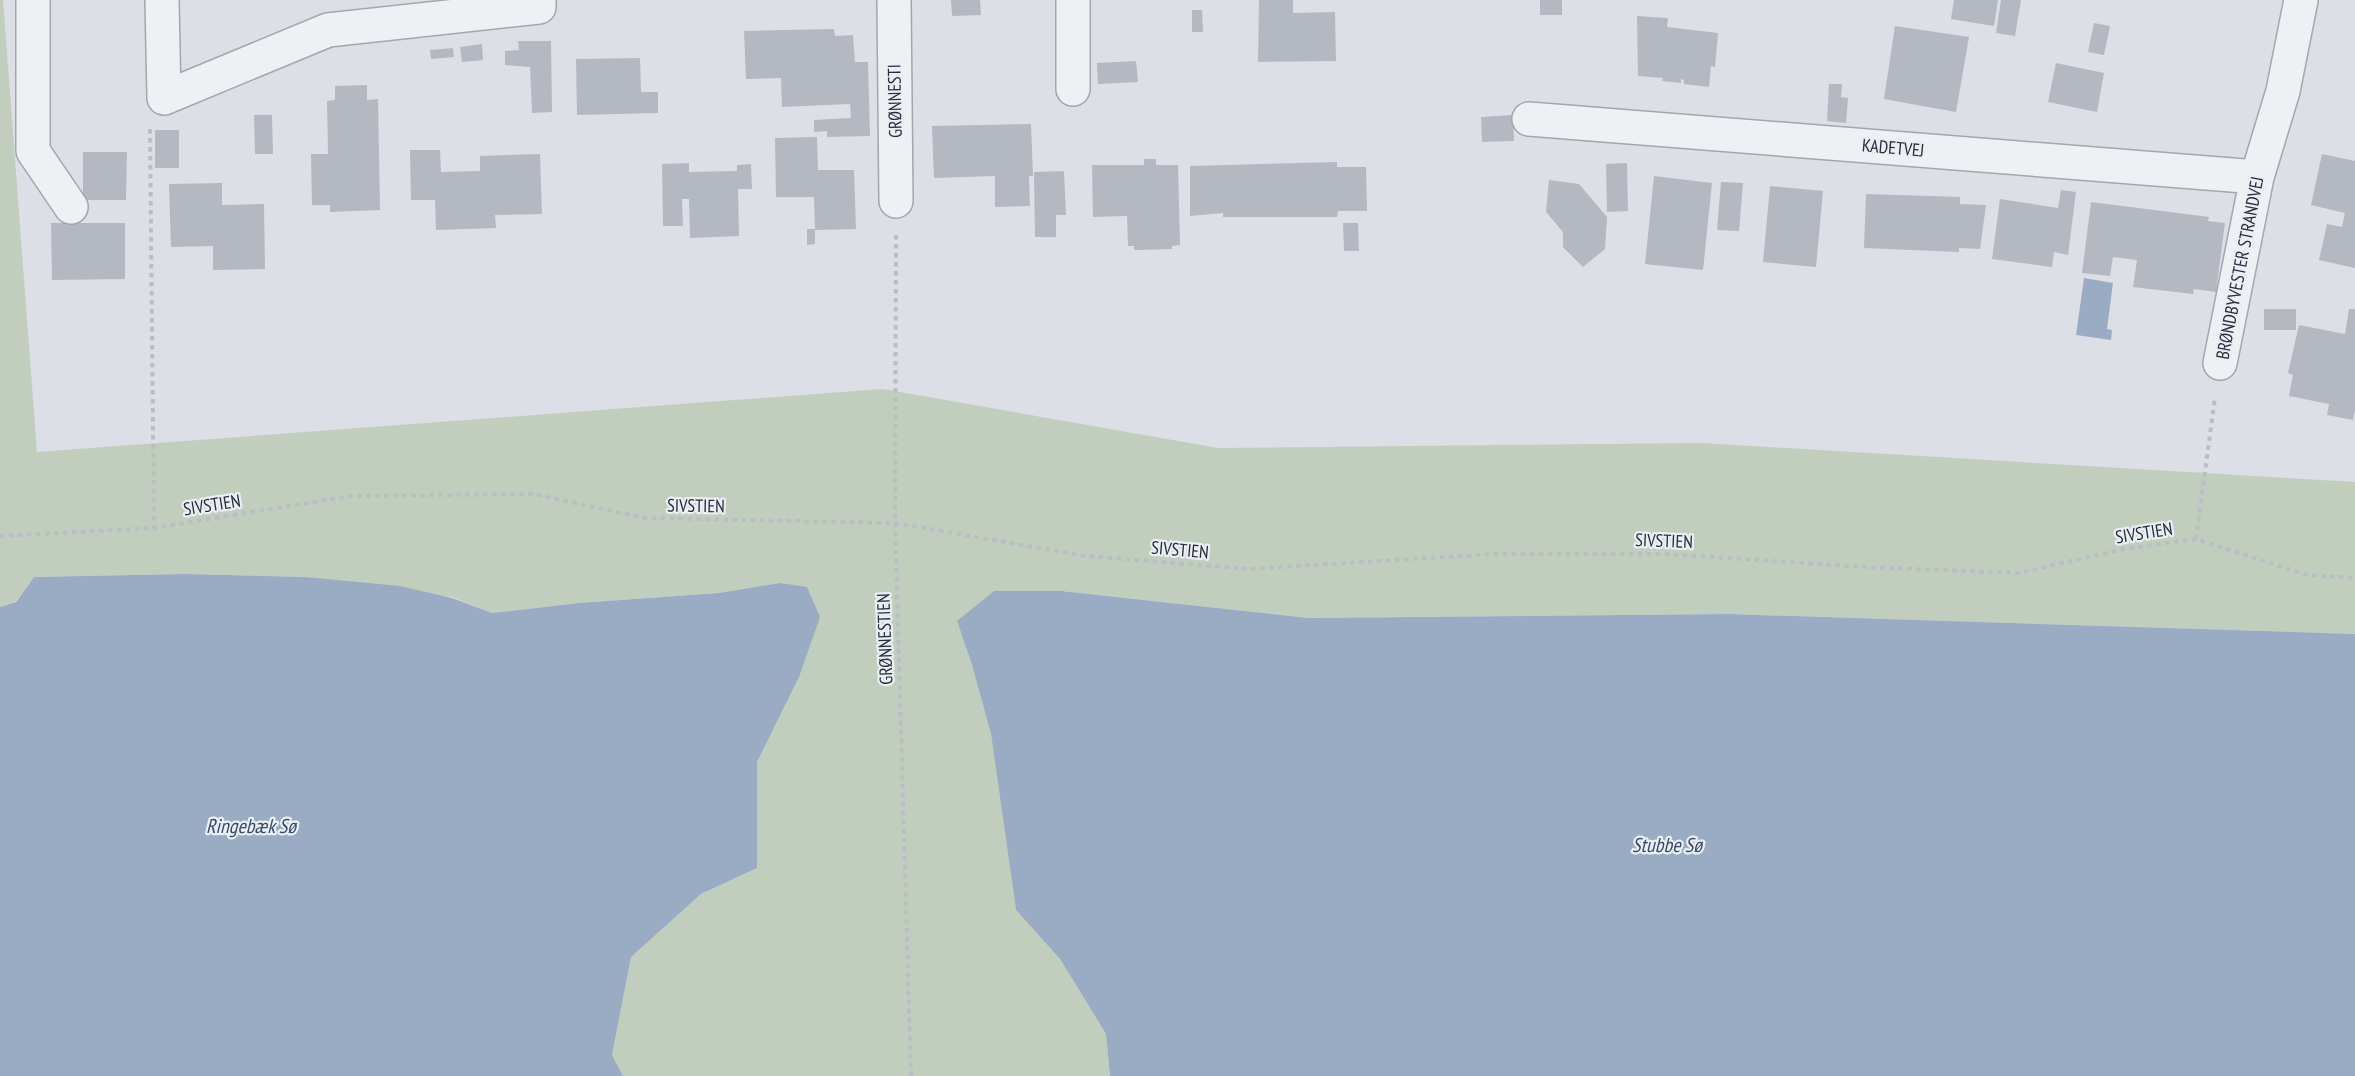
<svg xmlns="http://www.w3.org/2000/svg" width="2355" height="1076" viewBox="0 0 2355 1076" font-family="'PT Sans Narrow',sans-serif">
<rect width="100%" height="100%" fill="#dcdfe5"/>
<!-- green -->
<path fill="#c1cebe" d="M0 0H3L37 452 883 389 1218 448 1702 443 2355 482V634L1729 614 1308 618 1061 591 957 621 972 665 991 734 1016 910 1060 959 1106 1034 1110 1076H623L612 1055 631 957 701 894 757 868V762L799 677 780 583 719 593 579 603 492 613 452 597 305 577 184 574 34 577 15 602 0 607Z"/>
<!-- water -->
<path fill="#99acc3" d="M2084 278 2113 283 2107 329 2112 330 2111 340 2076 335Z
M184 574 305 577 400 586 452 598 492 613 579 603 719 593 780 583 807 587 820 617 799 677 757 762V868L701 894 631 957 612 1055 623 1076H0V607L16 602 34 577Z
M994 591H1061L1308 618 1729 614 2355 634V1076H1110L1106 1034 1060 959 1016 910 991 734 972 665 957 621Z"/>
<!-- building -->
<path fill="#b4b8c1" d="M951 0H980L981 15 952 16Z
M1259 0H1293V13L1335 12 1336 61 1258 62Z
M1540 0H1562V15H1540Z
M1954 0H1998L1994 26 1951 19Z
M2001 0H2021L2015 36 1996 33Z
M1192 10H1202L1203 32H1192Z
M1637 16 1668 18 1667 27 1718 33 1715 67 1711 66 1709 87 1684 84V80L1681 79V83L1662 81 1663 78 1638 76Z
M2094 23 2110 26 2104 55 2088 52Z
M1895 26 1969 37 1956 112 1884 99Z
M834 29 835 36 853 35 855 62H868L870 136 827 137V131L814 132V120L851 118 850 104 782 107 781 78 746 79 744 31Z
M518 41H551L552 112 532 113 530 67 505 65V51L519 50Z
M482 44 483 60 462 62 460 47Z
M453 48 454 57 431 59 430 50Z
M640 58 641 92H658V113L577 115 576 59Z
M1136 61 1138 82 1098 84 1097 63Z
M2056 63 2104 73 2097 112 2048 102Z
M1829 84H1842L1841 97 1848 98 1846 123 1827 121Z
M367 85V100L378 99 380 210 330 212V205H312L311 154H328L327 101 335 100V86Z
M254 115H272L273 154H255Z
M1513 115 1514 141 1482 142 1481 117Z
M1031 124 1033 176H1029L1030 206 995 207V176L934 178 932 126Z
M155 130H179V168H155Z
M817 137 818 170H854L856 229 815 230 814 197H776L775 138Z
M410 150H440L441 172 480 171V156L540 154 542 214 495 215 496 228 436 230 435 200H411Z
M83 152H127L126 200H83Z
M2322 154 2355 161V268L2319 260 2327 224 2342 227 2345 213 2311 205Z
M1144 159H1156V165H1178L1180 245 1172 246V249L1134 250V246H1128L1127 216 1093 217 1092 165H1144Z
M1337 162V167H1366L1367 211H1338L1337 217H1223V213L1190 216V166Z
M689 163V172L737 171V165L751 164 752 189H738L739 236 690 238 689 199H682L683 226H663L662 164Z
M1627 163 1628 211 1607 212 1606 164Z
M1064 171 1066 215H1056V237H1035L1034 172Z
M1654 176 1712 183 1703 270 1645 264Z
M1549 180 1579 184 1607 217 1605 249 1583 267 1563 247V232L1546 212Z
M1721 182 1743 183 1739 231 1717 230Z
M222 183V205L264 204 265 269 213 270V246L171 247 169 184Z
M1770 186 1823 191 1816 267 1763 262Z
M2061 190 2076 192 2068 255 2054 252 2052 267 1992 259 2000 199 2058 208Z
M1866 194 1960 197V204L1986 205 1980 249 1959 248V252L1864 248Z
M2091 202 2209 217 2208 221 2225 223 2216 292 2194 289 2193 294 2133 287 2137 260 2113 257 2110 276 2082 273Z
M51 223H125V279L52 280Z
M1343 223H1358L1359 251H1344Z
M807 229H815V244L807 245Z
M2264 309H2296V330H2264Z
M2349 309H2355V410L2353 420 2327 415 2329 404 2289 396 2293 375 2288 373 2299 325 2345 334Z"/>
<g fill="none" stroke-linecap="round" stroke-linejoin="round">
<!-- minor casing -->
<g stroke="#a2a6ae" stroke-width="36">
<path id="minor" d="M33 0V151L71 207
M162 0 164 98 328 30 539 7V0
M894 0 896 201
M1073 0V89
M1529 119 2257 177
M2220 363 2257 177 2283 91 2301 0"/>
</g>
<!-- path -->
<path stroke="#babdc4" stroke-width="4" stroke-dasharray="4.5 4.5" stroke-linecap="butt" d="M150 129 154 528
M896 235 895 523 911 1076
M0 536 154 528 351 496 534 494 644 518 895 523 1086 556 1250 569 1494 554H1667L1864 567 2019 573 2124 549 2196 539 2307 575 2355 578
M2196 539 2215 397"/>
<!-- minor -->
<use href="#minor" stroke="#eef0f4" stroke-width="33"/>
</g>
<g text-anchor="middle" stroke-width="4.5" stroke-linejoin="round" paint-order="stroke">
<!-- street labels -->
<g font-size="18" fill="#272d3a" stroke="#ebeef3">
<text transform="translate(895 101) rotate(-91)" y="6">GRØNNESTI</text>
<text transform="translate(1893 148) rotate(5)" y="6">KADETVEJ</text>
<text transform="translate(2240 268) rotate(-79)" y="6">BRØNDBYVESTER STRANDVEJ</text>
<text transform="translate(212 505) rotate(-9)" y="6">SIVSTIEN</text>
<text transform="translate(696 506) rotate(1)" y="6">SIVSTIEN</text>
<text transform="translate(2144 533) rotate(-9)" y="6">SIVSTIEN</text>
<text transform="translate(1664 541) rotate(2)" y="6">SIVSTIEN</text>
<text transform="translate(1180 550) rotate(5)" y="6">SIVSTIEN</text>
<text transform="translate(885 639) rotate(-92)" y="6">GRØNNESTIEN</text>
</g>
<!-- water labels -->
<g font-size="20" font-style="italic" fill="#344b6b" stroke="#ebeef3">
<text x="251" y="833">Ringebæk Sø</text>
<text x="1667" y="852">Stubbe Sø</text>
</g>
</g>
</svg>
